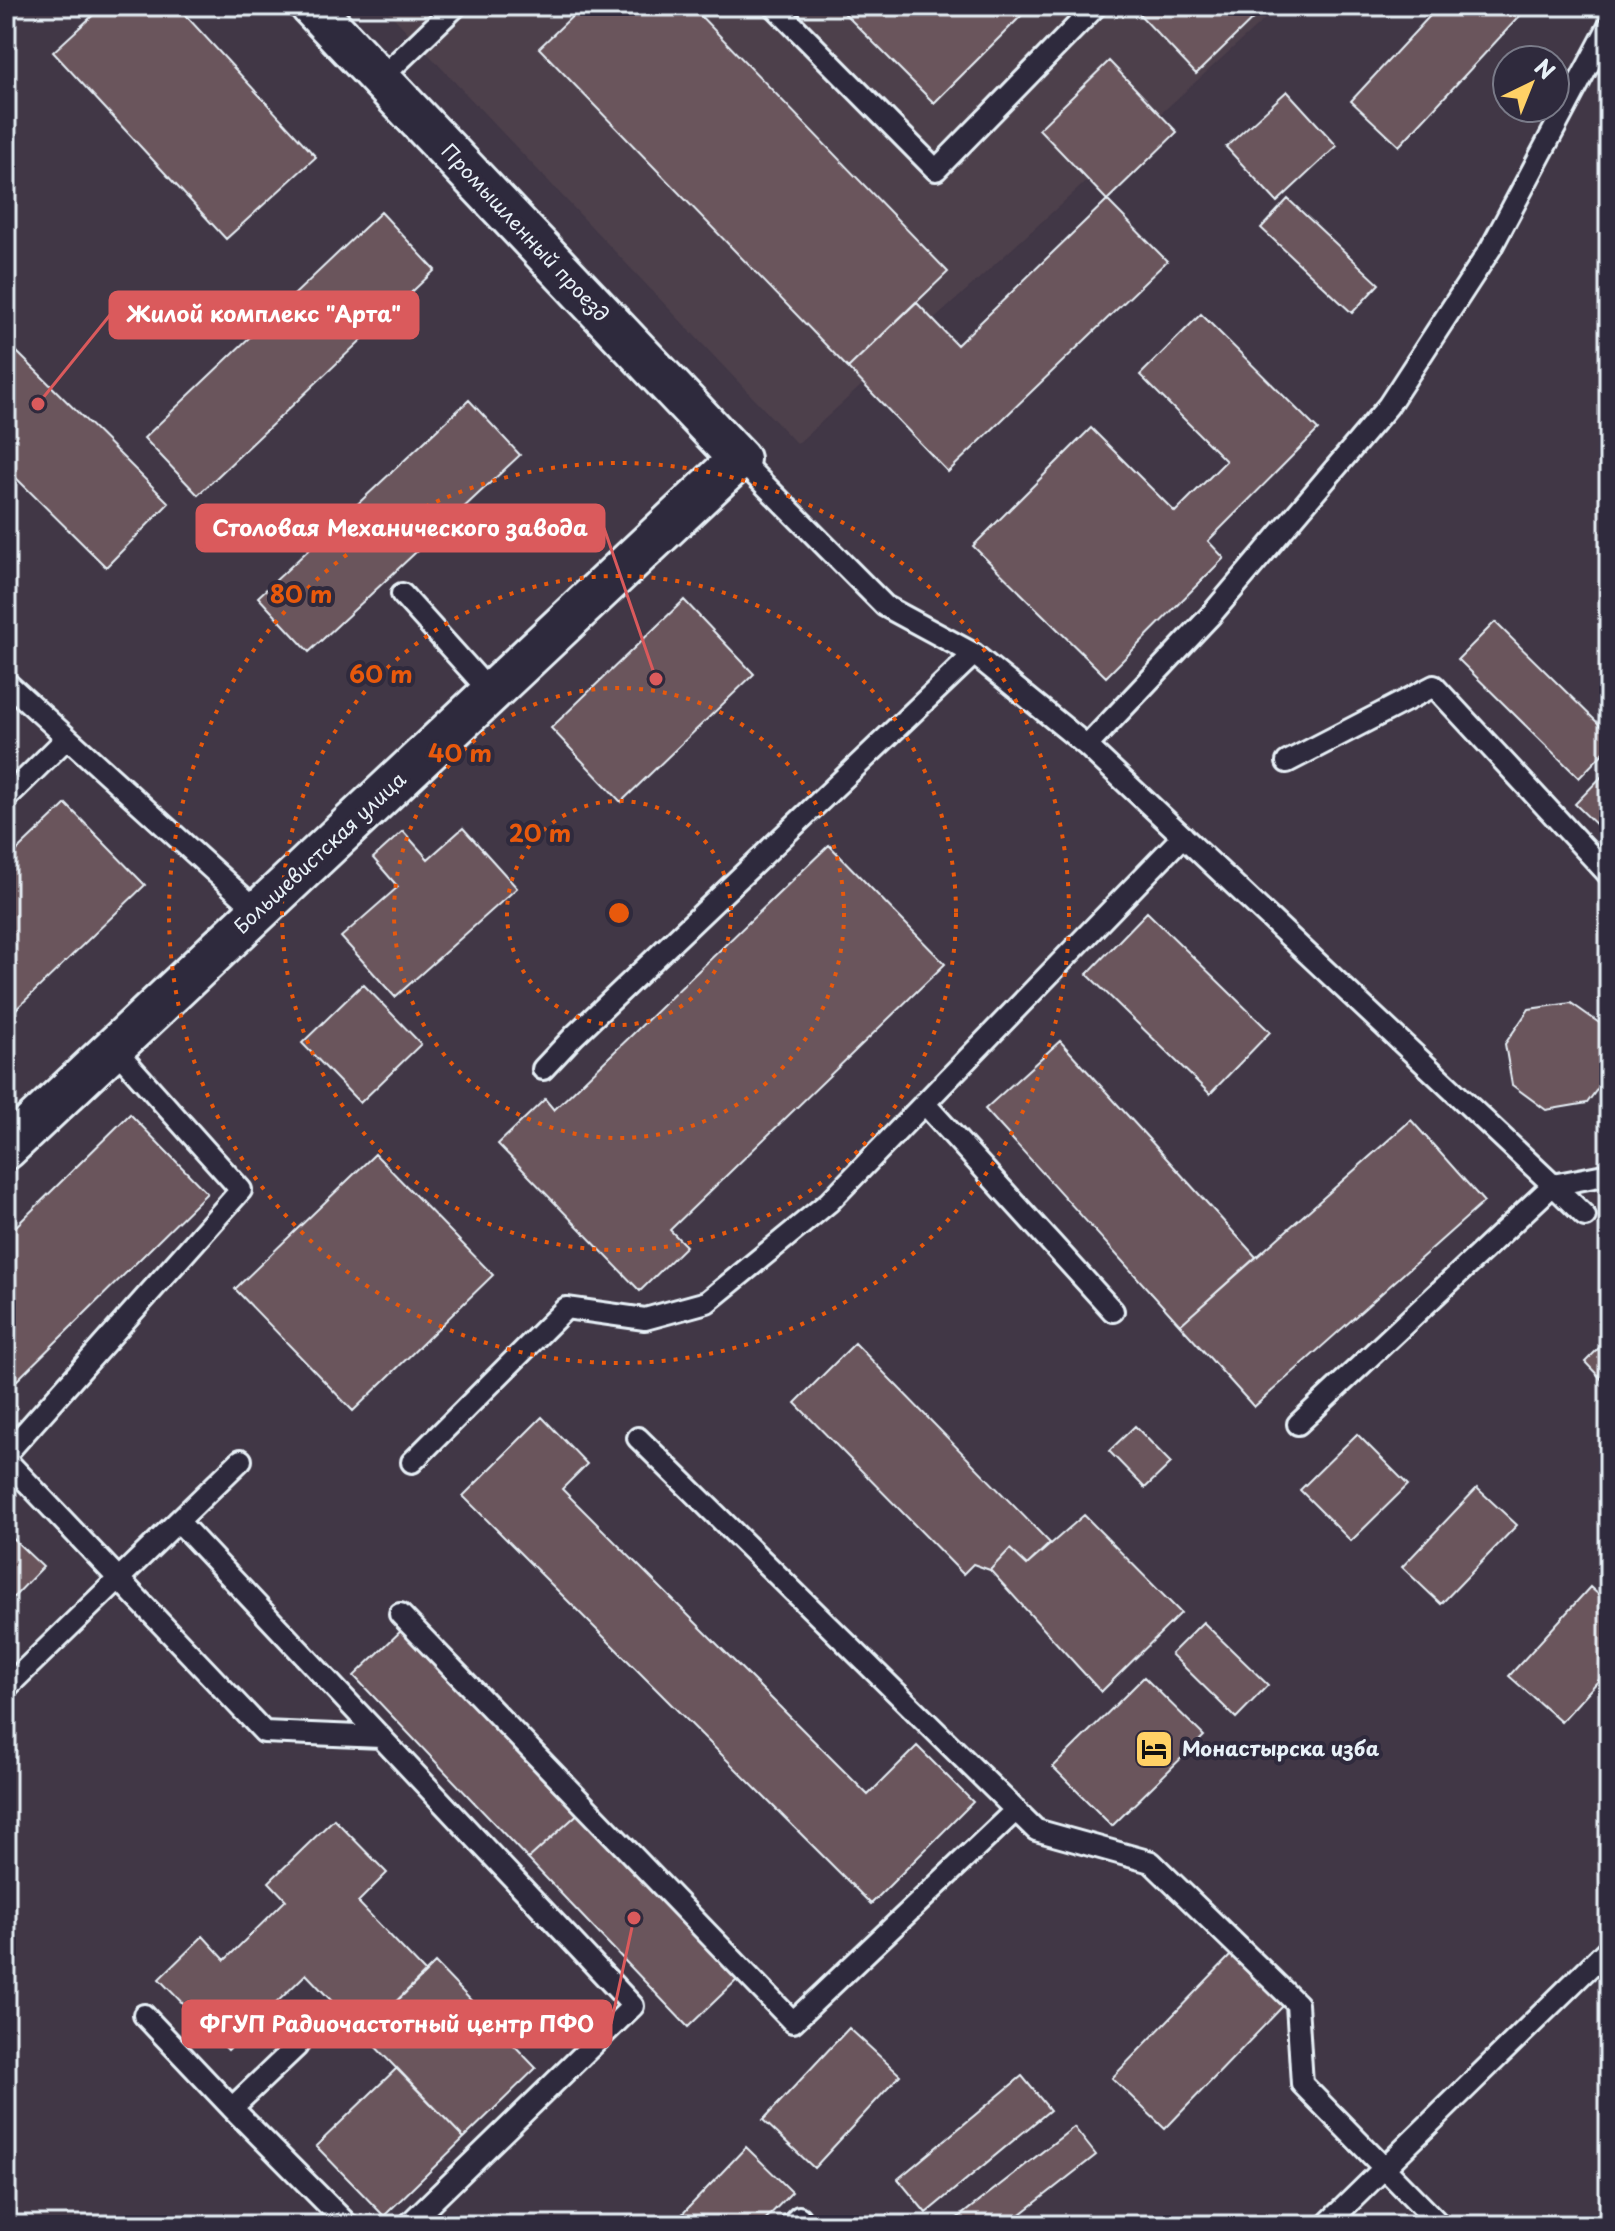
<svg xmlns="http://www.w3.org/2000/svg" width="1615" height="2231" viewBox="0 0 1615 2231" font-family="'Playpen Sans',sans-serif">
<rect width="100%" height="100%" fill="#413746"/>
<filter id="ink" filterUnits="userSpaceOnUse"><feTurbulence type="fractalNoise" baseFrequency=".0125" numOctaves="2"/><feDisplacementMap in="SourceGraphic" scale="16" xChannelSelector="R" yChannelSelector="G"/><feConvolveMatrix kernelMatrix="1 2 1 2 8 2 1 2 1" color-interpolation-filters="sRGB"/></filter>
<g filter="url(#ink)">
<!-- built -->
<path fill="#4e404c" d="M383 6H1279L797 444Z"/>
<!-- building -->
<path fill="#6b545b" stroke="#e8f1f8" stroke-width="2" d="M103 6H177L316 157 226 239 53 52Z
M583 6H691L948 272 848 368 539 48Z
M837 6H1031L934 103Z
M1149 6H1266L1196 74 1140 15Z
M1439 6H1529L1399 146 1351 101Z
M1109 61 1177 132 1107 200 1039 129Z
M1287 91 1337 146 1277 202 1226 147Z
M1288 199 1379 284 1352 313 1261 228Z
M1107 200 1167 261 948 472 848 368 916 302 957 345Z
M381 212 435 270 198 495 144 438Z
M1201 314 1318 430 1208 541 1224 558 1106 677 973 546 1091 428 1175 512 1226 461 1140 375Z
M6 341 169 503 106 567 6 468Z
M469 400 520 455 309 652 258 597Z
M684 600 754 674 621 802 551 728Z
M1495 622 1609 734V747L1579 778 1458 659Z
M1609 769V837L1575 804Z
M66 804 145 885 6 1019V861Z
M463 828 517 888 395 997 341 937 398 887 373 858 403 831 428 859Z
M829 845 945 964 670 1230 686 1246 640 1291 498 1144 545 1099 554 1110Z
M1147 912 1270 1032 1210 1094 1087 974Z
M363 984 421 1044 360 1103 302 1043Z
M1571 1003 1605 1027 1609 1073 1587 1103 1546 1110 1512 1085 1505 1044 1529 1009Z
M1060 1041 1256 1257 1180 1325 985 1109Z
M130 1114 207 1193 6 1391V1236Z
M1411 1120 1484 1202 1254 1407 1180 1325Z
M375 1154 493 1275 353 1411 235 1289Z
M1609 1338V1387L1585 1362Z
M855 1343 1050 1543 1027 1565 1010 1549 990 1570 973 1564 963 1574 795 1403Z
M542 1417 587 1464 562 1489 868 1795 917 1746 973 1802 871 1904 463 1496Z
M1135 1426 1171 1463 1145 1488 1109 1451Z
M1357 1434 1408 1485 1351 1541 1300 1490Z
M1477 1488 1517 1525 1441 1604 1402 1567Z
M1084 1515 1181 1613 1101 1692 990 1570 1010 1549 1027 1565Z
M6 1532 43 1567 6 1605Z
M1590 1587 1609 1604V1669L1561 1722 1509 1676Z
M1203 1622 1268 1685 1236 1718 1171 1654Z
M405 1627 581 1811 528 1859 354 1676Z
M1144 1677 1204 1736 1112 1826 1053 1767Z
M581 1811 740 1977 688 2027 528 1859Z
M334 1819 387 1873 358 1902 426 1973 363 2034 306 1974 228 2050 159 1979 203 1936 225 1960 286 1900 269 1882Z
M1231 1955 1283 2006 1165 2129 1112 2078Z
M435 1963 536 2068 464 2138 363 2034Z
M849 2028 900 2075 814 2168 763 2120Z
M397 2068 464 2138 384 2216 316 2146Z
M1022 2076 1050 2110 926 2213 898 2179Z
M1074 2127 1096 2155 1007 2225H959L955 2220Z
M746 2147 792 2192 760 2225H672Z"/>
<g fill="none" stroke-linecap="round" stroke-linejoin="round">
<!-- lane casing -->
<g stroke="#e8f1f8" stroke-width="26">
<path id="lane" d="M774 6 936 170 1096 6
M380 79 456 6
M739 459 885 606 974 654 1087 746 1553 1185 1298 1424
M402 594 491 693
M6 682 258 911
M1087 746 1210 616 1388 406 1491 248 1609 26
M1287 762 1434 686 1609 875
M6 798 67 738
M543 1069 574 1036 974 654
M924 1103 1113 1311
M1585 1216 1553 1185 1609 1174
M638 1438 1036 1830 1151 1862 1297 2004 1302 2084 1440 2225
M6 1454 241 1190 114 1048
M6 1460 264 1732 381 1737
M412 1462 566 1308 645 1319 707 1302 829 1202 1183 836
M178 1521 633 2006 408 2225
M400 1614 793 2022 1016 1810
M6 1688 241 1460
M144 2015 232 2108
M297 2046 232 2108 348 2225
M791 2225 799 2217
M1326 2225 1609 1948"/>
</g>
<!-- street casing -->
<g stroke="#e8f1f8" stroke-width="46">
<path id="street" d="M6 1149 739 459 311 6"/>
</g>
<!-- lane -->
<use href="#lane" stroke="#2f2a3d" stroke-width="20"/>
<!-- street -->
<use href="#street" stroke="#2f2a3d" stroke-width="40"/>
</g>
</g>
<!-- distance rings -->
<g fill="none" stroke="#e8590c" stroke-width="4" stroke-dasharray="4 8">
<circle cx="619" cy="913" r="112"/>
<circle cx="619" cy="913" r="225"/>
<circle cx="619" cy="913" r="337"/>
<circle cx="619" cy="913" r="450"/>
</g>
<!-- icons -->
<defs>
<g id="hotel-square" transform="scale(2)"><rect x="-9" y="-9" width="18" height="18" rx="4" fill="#ffd166" stroke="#2f2a3d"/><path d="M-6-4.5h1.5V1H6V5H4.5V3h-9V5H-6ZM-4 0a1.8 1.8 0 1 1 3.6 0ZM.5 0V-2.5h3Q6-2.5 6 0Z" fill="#111"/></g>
</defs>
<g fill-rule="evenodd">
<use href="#hotel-square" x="1154" y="1749"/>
</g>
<g text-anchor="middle" stroke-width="8" stroke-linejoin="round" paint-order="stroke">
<!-- street labels -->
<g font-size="20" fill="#e8f1f8" stroke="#2f2a3d">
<text transform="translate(525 233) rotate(47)" y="7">Промышленный проезд</text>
<text transform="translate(320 853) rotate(-43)" y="7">Большевистская улица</text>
</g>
<!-- poi labels -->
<g font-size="20" font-weight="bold" fill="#e8f1f8" stroke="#2f2a3d" text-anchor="start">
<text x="1182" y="1756">Монастырска изба</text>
</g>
</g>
<circle cx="619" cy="913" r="12" fill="#e8590c" stroke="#2f2a3d" stroke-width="4"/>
<g font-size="24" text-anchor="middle" font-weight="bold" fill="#e8590c" stroke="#2f2a3d" stroke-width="8" stroke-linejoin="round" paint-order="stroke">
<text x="301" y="603">80 m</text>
<text x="381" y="683">60 m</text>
<text x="460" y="762">40 m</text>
<text x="540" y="842">20 m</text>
</g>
<!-- callouts -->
<path fill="none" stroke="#da5a5c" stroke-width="3" d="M38 404L110 315M656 679L604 528M634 1918L611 2024"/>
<g fill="#da5a5c" stroke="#2f2a3d" stroke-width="3">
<circle cx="38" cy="404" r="8"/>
<circle cx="656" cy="679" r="8"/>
<circle cx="634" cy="1918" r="8"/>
</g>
<g fill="#da5a5c" stroke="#da5a5c" stroke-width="3">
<rect x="110" y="292" width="308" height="46" rx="8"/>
<rect x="197" y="505" width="407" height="46" rx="8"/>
<rect x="183" y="2001" width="428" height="46" rx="8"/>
</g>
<g font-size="22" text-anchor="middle" font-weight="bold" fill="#fff">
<text x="264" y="322">Жилой комплекс "Арта"</text>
<text x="400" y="536">Столовая Механического завода</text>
<text x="397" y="2032">ФГУП Радиочастотный центр ПФО</text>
</g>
<!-- margin -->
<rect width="1615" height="2231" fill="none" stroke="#2f2a3d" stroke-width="32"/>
<rect x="16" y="16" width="1583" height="2199" fill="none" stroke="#e8f1f8" stroke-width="3" filter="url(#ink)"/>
<!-- north arrow -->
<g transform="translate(1531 84) rotate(43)"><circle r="38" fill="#2f2a3d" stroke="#797a88" stroke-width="2"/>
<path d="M0-6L14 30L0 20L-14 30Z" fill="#ffd166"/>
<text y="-12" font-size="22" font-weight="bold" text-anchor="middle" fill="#e8f1f8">N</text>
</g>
</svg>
